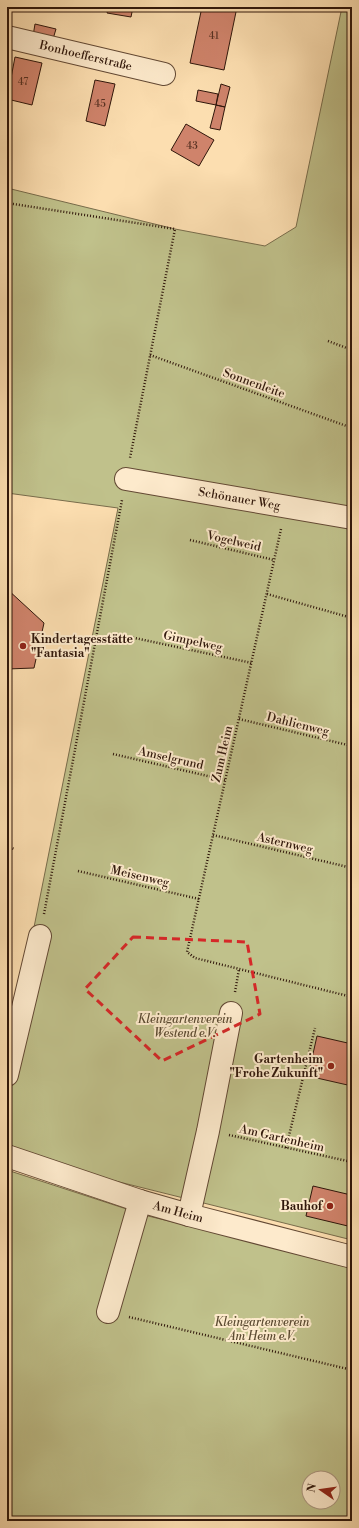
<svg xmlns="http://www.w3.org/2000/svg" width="359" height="1528" viewBox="0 0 359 1528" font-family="'Libre Bodoni',serif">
<rect width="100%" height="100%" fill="#fcdeb0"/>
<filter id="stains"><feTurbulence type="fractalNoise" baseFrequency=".005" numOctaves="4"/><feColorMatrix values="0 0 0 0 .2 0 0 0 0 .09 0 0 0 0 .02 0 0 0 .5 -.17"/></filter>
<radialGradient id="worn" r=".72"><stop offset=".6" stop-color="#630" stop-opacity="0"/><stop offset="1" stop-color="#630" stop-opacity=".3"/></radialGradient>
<!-- green -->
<path fill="#c0c18b" stroke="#786c4b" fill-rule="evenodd" d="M342 7H352V1240L7 1154V1062L118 508 7 493V188L175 229 265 246 296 227Z
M7 1170 148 1216 352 1265V1521H7ZM309 1478H333V1502H309Z"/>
<!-- building -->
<path fill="#cf836b" stroke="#30170b" d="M109 7H133L131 17 107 13Z
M202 7H237L224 70 190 63Z
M35 24 56 29 53 39 33 36Z
M15 57 42 63 32 105 7 99Z
M7 71 11 72 7 91Z
M95 80 115 84 105 126 86 121Z
M221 84 230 87 225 107 216 105Z
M198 90 218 94 216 105 196 101Z
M216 105 225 107 220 130 210 128Z
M186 124 214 140 199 166 171 150Z
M7 589 44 623 34 668 7 669Z
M7 962 11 963 7 977Z
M317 1036 352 1044V1086L308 1076Z
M313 1186 351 1195 352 1190V1227L306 1216Z"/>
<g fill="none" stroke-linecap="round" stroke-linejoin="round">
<!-- minor casing -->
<g stroke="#634934" stroke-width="24">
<g id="minor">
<path id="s1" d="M7 37 164 74"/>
<path id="s2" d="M126 479 352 518"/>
<path d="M7 1075 40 936"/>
<path id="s3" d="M7 1156 140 1201 189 1215 352 1257"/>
<path d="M189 1215 208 1131 231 1013"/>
<path d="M108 1312 140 1201"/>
</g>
</g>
<!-- path -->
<path stroke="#30170b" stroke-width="2.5" stroke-dasharray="1 2" stroke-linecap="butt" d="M7 203 175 229 130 458
M328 341 352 350
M150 355 352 428
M281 529 187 952 195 958 352 997
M190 540 274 560
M267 594 352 618
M130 637 252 663
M239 719 352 746
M113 754 225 780
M213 835 352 868
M7 846 14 849
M78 871 199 899
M44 914 122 500
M235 992 239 969
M229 1135 352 1162
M286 1148 315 1028
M129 1317 352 1370"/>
<!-- minor -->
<use href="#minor" stroke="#fdeacc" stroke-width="22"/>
</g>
<!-- marked area -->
<path fill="none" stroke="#d62828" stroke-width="3" stroke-dasharray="8 5" stroke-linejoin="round" d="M133 937 247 942 260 1014 162 1061 85 989Z"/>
<!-- markers -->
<g fill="#8f2418" stroke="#fdeacc" stroke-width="1.5">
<circle cx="23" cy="646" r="4"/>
<circle cx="331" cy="1066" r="4"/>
<circle cx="330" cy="1206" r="4"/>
</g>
<g text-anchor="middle" stroke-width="4" stroke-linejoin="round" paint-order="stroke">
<!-- number labels -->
<g font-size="10" fill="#583223">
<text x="214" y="39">41</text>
<text x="23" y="85">47</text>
<text x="100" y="107">45</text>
<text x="192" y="149">43</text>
</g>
<!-- street labels -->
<g font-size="12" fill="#30170b" stroke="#fdeacc">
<text dy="4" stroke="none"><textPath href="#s1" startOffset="81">Bonhoefferstraße</textPath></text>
<text transform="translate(254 383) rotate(20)" y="4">Sonnenleite</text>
<text dy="4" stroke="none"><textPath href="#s2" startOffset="115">Schönauer Weg</textPath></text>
<text transform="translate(234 541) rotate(13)" y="4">Vogelweid</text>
<text transform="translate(193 641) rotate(12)" y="4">Gimpelweg</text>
<text transform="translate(298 724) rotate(14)" y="4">Dahlienweg</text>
<text transform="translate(222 754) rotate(-77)" y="4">Zum Heim</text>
<text transform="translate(171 758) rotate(13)" y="4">Amselgrund</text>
<text transform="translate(285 843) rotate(13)" y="4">Asternweg</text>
<text transform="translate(140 876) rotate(13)" y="4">Meisenweg</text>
<text transform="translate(282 1138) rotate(13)" y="4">Am Gartenheim</text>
<text dy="4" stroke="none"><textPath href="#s3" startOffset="180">Am Heim</textPath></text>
</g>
<!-- poi labels -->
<g font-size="12" font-weight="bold" fill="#30170b" stroke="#fdeacc" text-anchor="end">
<text x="31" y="643" text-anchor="start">Kindertagesstätte<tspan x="31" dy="14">"Fantasia"</tspan></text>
<text x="323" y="1063">Gartenheim<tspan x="323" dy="14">"Frohe Zukunft"</tspan></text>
<text x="322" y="1210">Bauhof</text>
</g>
<!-- park labels -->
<g font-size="12" font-style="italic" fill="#5b4a31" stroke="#fdeacc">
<text x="185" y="1023">Kleingartenverein<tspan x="185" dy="14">Westend e.V.</tspan></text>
<text x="262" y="1326">Kleingartenverein<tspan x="262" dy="14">Am Heim e.V.</tspan></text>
</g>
</g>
<!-- margin -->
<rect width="359" height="1528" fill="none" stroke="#fcdeb0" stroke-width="24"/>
<rect x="8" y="8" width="343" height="1512" fill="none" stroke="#30170b" stroke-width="2"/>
<rect x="12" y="12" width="335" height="1504" fill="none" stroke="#30170b"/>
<!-- north arrow -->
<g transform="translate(321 1490) rotate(283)"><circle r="19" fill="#fdeacc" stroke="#ab967f"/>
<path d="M0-3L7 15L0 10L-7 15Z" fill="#8f2418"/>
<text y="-6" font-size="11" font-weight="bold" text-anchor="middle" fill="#30170b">N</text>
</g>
<rect width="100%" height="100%" filter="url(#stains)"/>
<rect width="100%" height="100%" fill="url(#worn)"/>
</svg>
